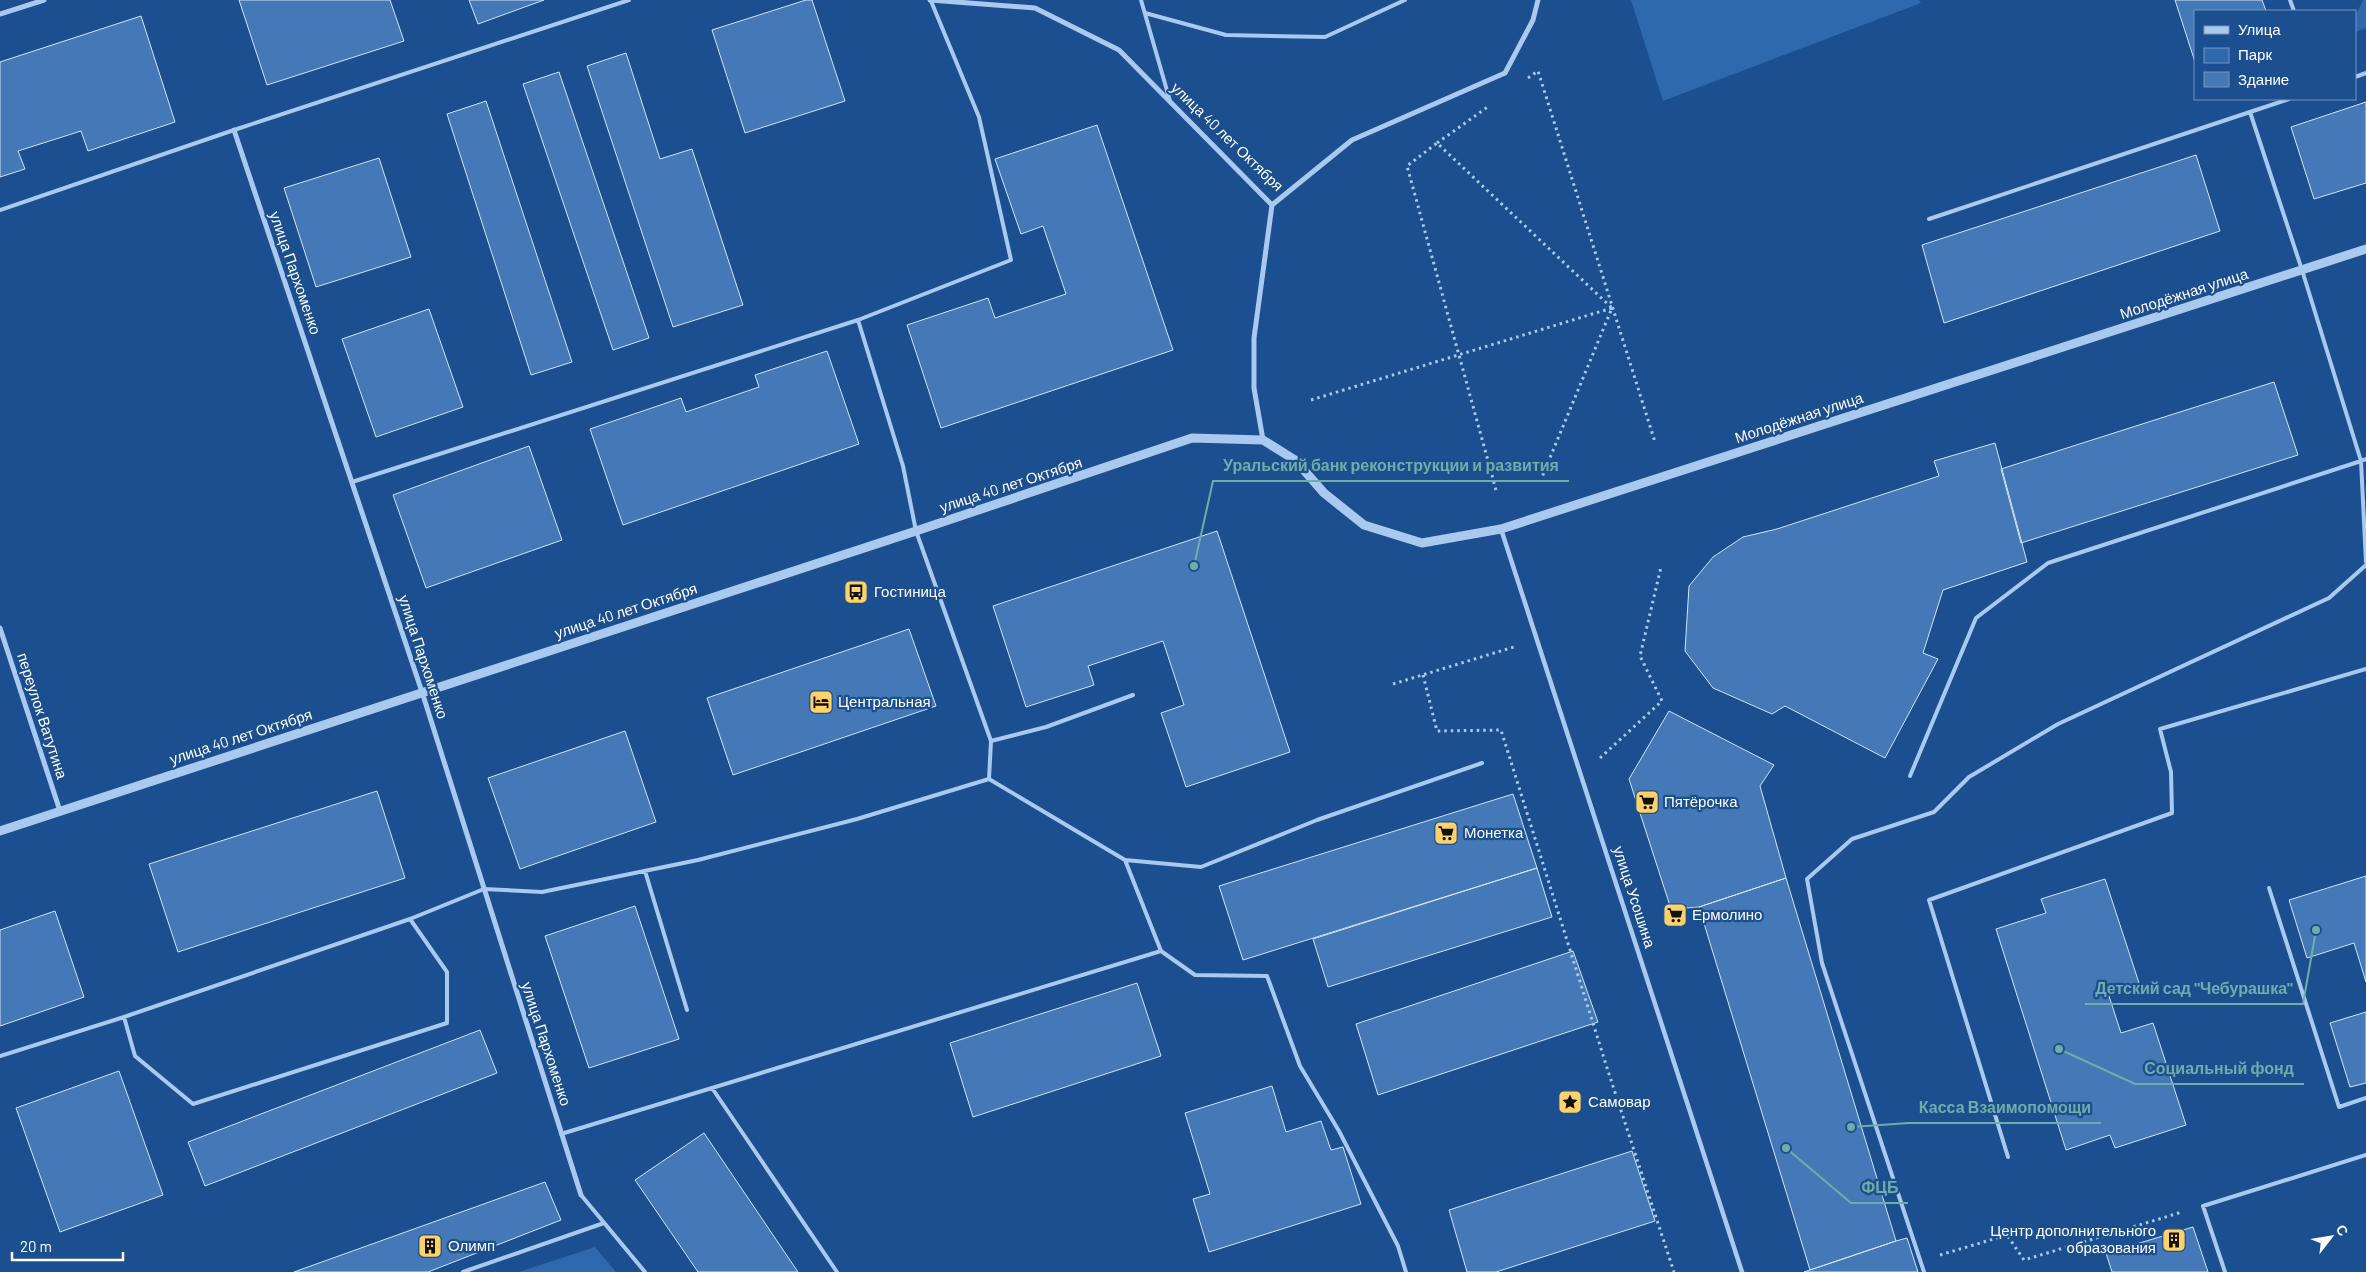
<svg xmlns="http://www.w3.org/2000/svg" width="2366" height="1272" viewBox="0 0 2366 1272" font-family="Barlow,sans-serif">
<rect width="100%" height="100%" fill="#1b4f8f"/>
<!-- green -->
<path fill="#2e69ad" d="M1631 0H1919L1921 3 1663 101Z
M2363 0H2366V28L2355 32V17Z
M595 1247 616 1272H519Z"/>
<!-- building -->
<path fill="#4478b7" stroke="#cfe3fa" d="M239 0H390L404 41 267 85Z
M469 0H544L478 24Z
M806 0H812L845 101 745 133 712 30Z
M2175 0H2262L2266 11H2195V62Z
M141 16 175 122 88 151 81 131 18 151 25 169 0 177V62Z
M626 53 660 159 692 149 743 305 673 327 587 66Z
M559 72 649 338 613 350 523 84Z
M486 101 572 362 531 375 447 114Z
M2366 102V183L2314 199 2291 127Z
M1097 125 1173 350 941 428 907 325 988 298 995 318 1066 294 1043 226 1021 234 995 159Z
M2196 155 2220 231 1944 323 1922 245Z
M379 158 411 257 316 287 284 188Z
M429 309 463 407 376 437 342 339Z
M827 351 859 444 623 525 590 429 681 398 686 412 759 387 755 375Z
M2274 382 2298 455 2021 543 2001 469Z
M1995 443 2027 562 1943 590 1923 653 1938 659 1885 758 1785 706 1772 714 1713 688 1685 651 1689 586 1713 557 1743 537 1777 529 1939 476 1934 461Z
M529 446 562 540 426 588 393 495Z
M1217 531 1290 752 1186 787 1161 713 1184 705 1163 641 1088 666 1094 685 1026 707 993 606Z
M909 629 936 706 733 775 707 698Z
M1669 711 1774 765 1760 786 1786 878 1699 907 1671 909 1629 779Z
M625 731 656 822 520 869 488 778Z
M377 791 405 878 178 952 149 864Z
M1513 794 1537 868 1243 960 1219 886Z
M1537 868 1552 917 1328 987 1313 939Z
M2366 876V982L2354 943 2307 958 2289 900Z
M1786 878 1896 1241 1810 1270 1699 907Z
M2105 879 2139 983 2108 993 2121 1033 2153 1023 2186 1125 2115 1148 2110 1135 2066 1150 1996 929 2046 913 2041 899Z
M635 906 679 1039 589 1068 545 936Z
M55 911 84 997 0 1026V930Z
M1573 951 1598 1022 1378 1095 1356 1024Z
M1137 983 1161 1056 973 1117 950 1043Z
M2366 1012V1083L2350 1087 2330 1023Z
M480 1030 497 1073 205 1186 188 1142Z
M119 1071 163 1195 60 1232 16 1108Z
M1272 1086 1286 1132 1321 1121 1331 1150 1343 1147 1361 1204 1209 1252 1193 1199 1210 1194 1185 1113Z
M704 1133 798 1272H698L635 1180Z
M1632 1151 1655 1221 1496 1272H1467L1449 1210Z
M545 1182 561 1220 428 1272H294Z
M2193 1227 2208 1272H2112L2106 1253Z
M1907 1238 1918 1272H1804L1896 1241Z"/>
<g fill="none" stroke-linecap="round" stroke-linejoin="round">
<!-- path -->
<path stroke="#a9c9ee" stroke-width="3" stroke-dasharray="2.5 4" stroke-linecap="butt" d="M1528 78 1538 71 1655 442
M1437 143 1489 106
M1311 400 1612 308
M1496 490 1407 166 1437 143 1612 308 1542 477
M1423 675 1437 731 1501 730 1608 1071 1674 1272
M1393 684 1517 646
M1600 758 1662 701 1640 656 1661 567
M1940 1255 2007 1235 2024 1260 2182 1212"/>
<!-- service -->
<path stroke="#a9c9ee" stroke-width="4" d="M1141 0 1170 101
M2290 0 2294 11
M1145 13 1226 35 1325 37 1405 0
M2355 77 2366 73
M0 210 234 130 629 0
M1929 219 2250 112
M2366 459 2361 461 2366 562
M352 482 858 320
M991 741 1046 727 1133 695
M1910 776 1976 618 2048 563 2361 461 2302 270 2250 112 2289 99
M989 779 1125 860 1201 867 1317 820 1482 763
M645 871 687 1010
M2269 888 2339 1107 2366 1098
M410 919 484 889 542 892 698 860 857 819 989 779 991 741 916 531 903 466 858 320 1011 260 979 117 931 1
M1161 951 1195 975 1267 976 1300 1066 1339 1131 1398 1246 1406 1272
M0 1056 124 1017 410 919 447 972V1023L193 1104 135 1056 124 1017
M712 1088 837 1272
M561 1134 1161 951 1125 860
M2008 1157 1929 900 2172 813 2171 772 2160 729 2366 669
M581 1195 645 1272
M463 1272 604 1223
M1924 1272 1822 963 1807 879 1852 839 1934 812 1969 777 2058 724 2329 598 2366 565
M2225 1272 2203 1206 2366 1155"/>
<!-- pedestrian -->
<path stroke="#a9c9ee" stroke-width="4.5" d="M1501 529 1742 1272"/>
<!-- minor -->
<path stroke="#a9c9ee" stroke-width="5" d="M930 0 1035 8 1119 50 1272 205
M0 14 44 0
M234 130 422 692 581 1195
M1272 205 1352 140 1505 73 1533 20 1538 0
M1263 440 1254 388V338L1272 205
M0 628 60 811"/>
<!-- tertiary -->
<path stroke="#a9c9ee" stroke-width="9" d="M0 831 916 531 1192 438 1263 440 1295 460 1324 493 1364 525 1422 543 1501 529 2366 249"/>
</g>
<!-- icons -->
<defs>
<g id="bus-square" transform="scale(1.25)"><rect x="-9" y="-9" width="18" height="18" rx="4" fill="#ffd166" stroke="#1b4f8f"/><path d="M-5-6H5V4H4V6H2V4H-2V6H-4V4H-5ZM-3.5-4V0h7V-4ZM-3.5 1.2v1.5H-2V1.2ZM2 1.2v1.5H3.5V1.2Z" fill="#111"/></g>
<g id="hotel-square" transform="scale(1.25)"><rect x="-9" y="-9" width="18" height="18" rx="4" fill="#ffd166" stroke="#1b4f8f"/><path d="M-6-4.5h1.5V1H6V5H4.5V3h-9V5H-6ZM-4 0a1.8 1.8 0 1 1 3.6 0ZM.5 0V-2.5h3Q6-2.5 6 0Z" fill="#111"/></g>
<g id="supermarket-square" transform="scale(1.25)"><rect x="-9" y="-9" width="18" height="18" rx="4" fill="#ffd166" stroke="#1b4f8f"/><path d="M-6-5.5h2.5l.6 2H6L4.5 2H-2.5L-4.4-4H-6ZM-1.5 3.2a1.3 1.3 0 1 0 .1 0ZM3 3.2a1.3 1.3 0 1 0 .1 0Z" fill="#111"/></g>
<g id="sight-square" transform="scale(1.25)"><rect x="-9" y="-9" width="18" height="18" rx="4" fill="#ffd166" stroke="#1b4f8f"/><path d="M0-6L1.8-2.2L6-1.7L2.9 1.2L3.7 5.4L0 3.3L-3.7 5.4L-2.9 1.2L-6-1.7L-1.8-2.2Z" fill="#111"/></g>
<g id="building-square" transform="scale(1.25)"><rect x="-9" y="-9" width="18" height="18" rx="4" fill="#ffd166" stroke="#1b4f8f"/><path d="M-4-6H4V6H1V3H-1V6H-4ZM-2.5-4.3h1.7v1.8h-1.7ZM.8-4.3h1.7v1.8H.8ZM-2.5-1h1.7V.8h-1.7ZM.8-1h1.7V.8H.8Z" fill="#111"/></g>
</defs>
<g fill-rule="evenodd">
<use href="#bus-square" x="856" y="592"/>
<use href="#hotel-square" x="821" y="702"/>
<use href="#supermarket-square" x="1647" y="802"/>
<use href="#supermarket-square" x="1446" y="833"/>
<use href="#supermarket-square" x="1675" y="915"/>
<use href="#sight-square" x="1570" y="1102"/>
<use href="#building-square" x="2174" y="1240"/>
<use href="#building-square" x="430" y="1246"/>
</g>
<g text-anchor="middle" stroke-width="4.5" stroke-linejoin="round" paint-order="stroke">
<!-- street labels -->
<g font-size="15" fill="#fff" stroke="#1b4f8f">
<text transform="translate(1227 137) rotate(44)" y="5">улица 40 лет Октября</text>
<text transform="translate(295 273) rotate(71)" y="5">улица Пархоменко</text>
<text transform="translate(2184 294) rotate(-18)" y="5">Молодёжная улица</text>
<text transform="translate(1799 418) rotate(-18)" y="5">Молодёжная улица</text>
<text transform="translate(1011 485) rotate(-18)" y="5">улица 40 лет Октября</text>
<text transform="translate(626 611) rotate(-18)" y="5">улица 40 лет Октября</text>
<text transform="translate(423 657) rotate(72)" y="5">улица Пархоменко</text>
<text transform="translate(42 716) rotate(72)" y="5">переулок Ватутина</text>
<text transform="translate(241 737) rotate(-18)" y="5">улица 40 лет Октября</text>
<text transform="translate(1634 897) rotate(72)" y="5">улица Усошина</text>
<text transform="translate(546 1044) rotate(72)" y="5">улица Пархоменко</text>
</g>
<!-- poi labels -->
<g font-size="15" fill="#fff" stroke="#1b4f8f" text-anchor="start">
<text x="874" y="597">Гостиница</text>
<text x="838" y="707">Центральная</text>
<text x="1664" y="807">Пятёрочка</text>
<text x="1464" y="838">Монетка</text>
<text x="1692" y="920">Ермолино</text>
<text x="1588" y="1107">Самовар</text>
<text x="2156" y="1236" text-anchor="end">Центр дополнительного<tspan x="2156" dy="17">образования</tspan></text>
<text x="448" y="1251">Олимп</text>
</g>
</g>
<!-- callouts -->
<path fill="none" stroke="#6fada8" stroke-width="2" d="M1194 566L1213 481H1569M2316 930L2303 1004H2085M2059 1049L2135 1084H2304M1851 1127L1909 1123H2101M1786 1148L1851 1203H1908"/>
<g fill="#6fada8" stroke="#1b4f8f" stroke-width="2">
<circle cx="1194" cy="566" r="5"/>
<circle cx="2316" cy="930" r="5"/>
<circle cx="2059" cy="1049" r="5"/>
<circle cx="1851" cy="1127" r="5"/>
<circle cx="1786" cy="1148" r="5"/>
</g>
<g font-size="16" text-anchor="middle" font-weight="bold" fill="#6fada8" stroke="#1b4f8f" stroke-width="4.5" stroke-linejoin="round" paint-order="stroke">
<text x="1391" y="471">Уральский банк реконструкции и развития</text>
<text x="2194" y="994">Детский сад "Чебурашка"</text>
<text x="2219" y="1074">Социальный фонд</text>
<text x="2005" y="1113">Касса Взаимопомощи</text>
<text x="1880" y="1193">ФЦБ</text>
</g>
<!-- legend -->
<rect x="2194" y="10" width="162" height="90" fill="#1b4f8f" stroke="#7695bc"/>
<rect x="2204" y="26" width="25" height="8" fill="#a9c9ee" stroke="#7695bc"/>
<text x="2238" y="35" font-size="15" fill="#ffffff">Улица</text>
<rect x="2204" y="48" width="25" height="15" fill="#2e69ad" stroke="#7695bc"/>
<text x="2238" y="60" font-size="15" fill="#ffffff">Парк</text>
<rect x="2204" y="72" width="25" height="15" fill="#4478b7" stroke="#7695bc"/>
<text x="2238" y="85" font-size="15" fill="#ffffff">Здание</text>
<!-- north arrow -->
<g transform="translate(2331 1237) rotate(59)" stroke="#1b4f8f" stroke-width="4" paint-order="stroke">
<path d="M0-4L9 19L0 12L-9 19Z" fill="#ffffff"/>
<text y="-8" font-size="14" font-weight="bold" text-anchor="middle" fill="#ffffff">С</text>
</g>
<!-- scale -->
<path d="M12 1252v8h111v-8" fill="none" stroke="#ffffff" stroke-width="2.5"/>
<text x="20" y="1252" font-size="15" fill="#ffffff" stroke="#1b4f8f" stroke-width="4" paint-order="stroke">20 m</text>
</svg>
